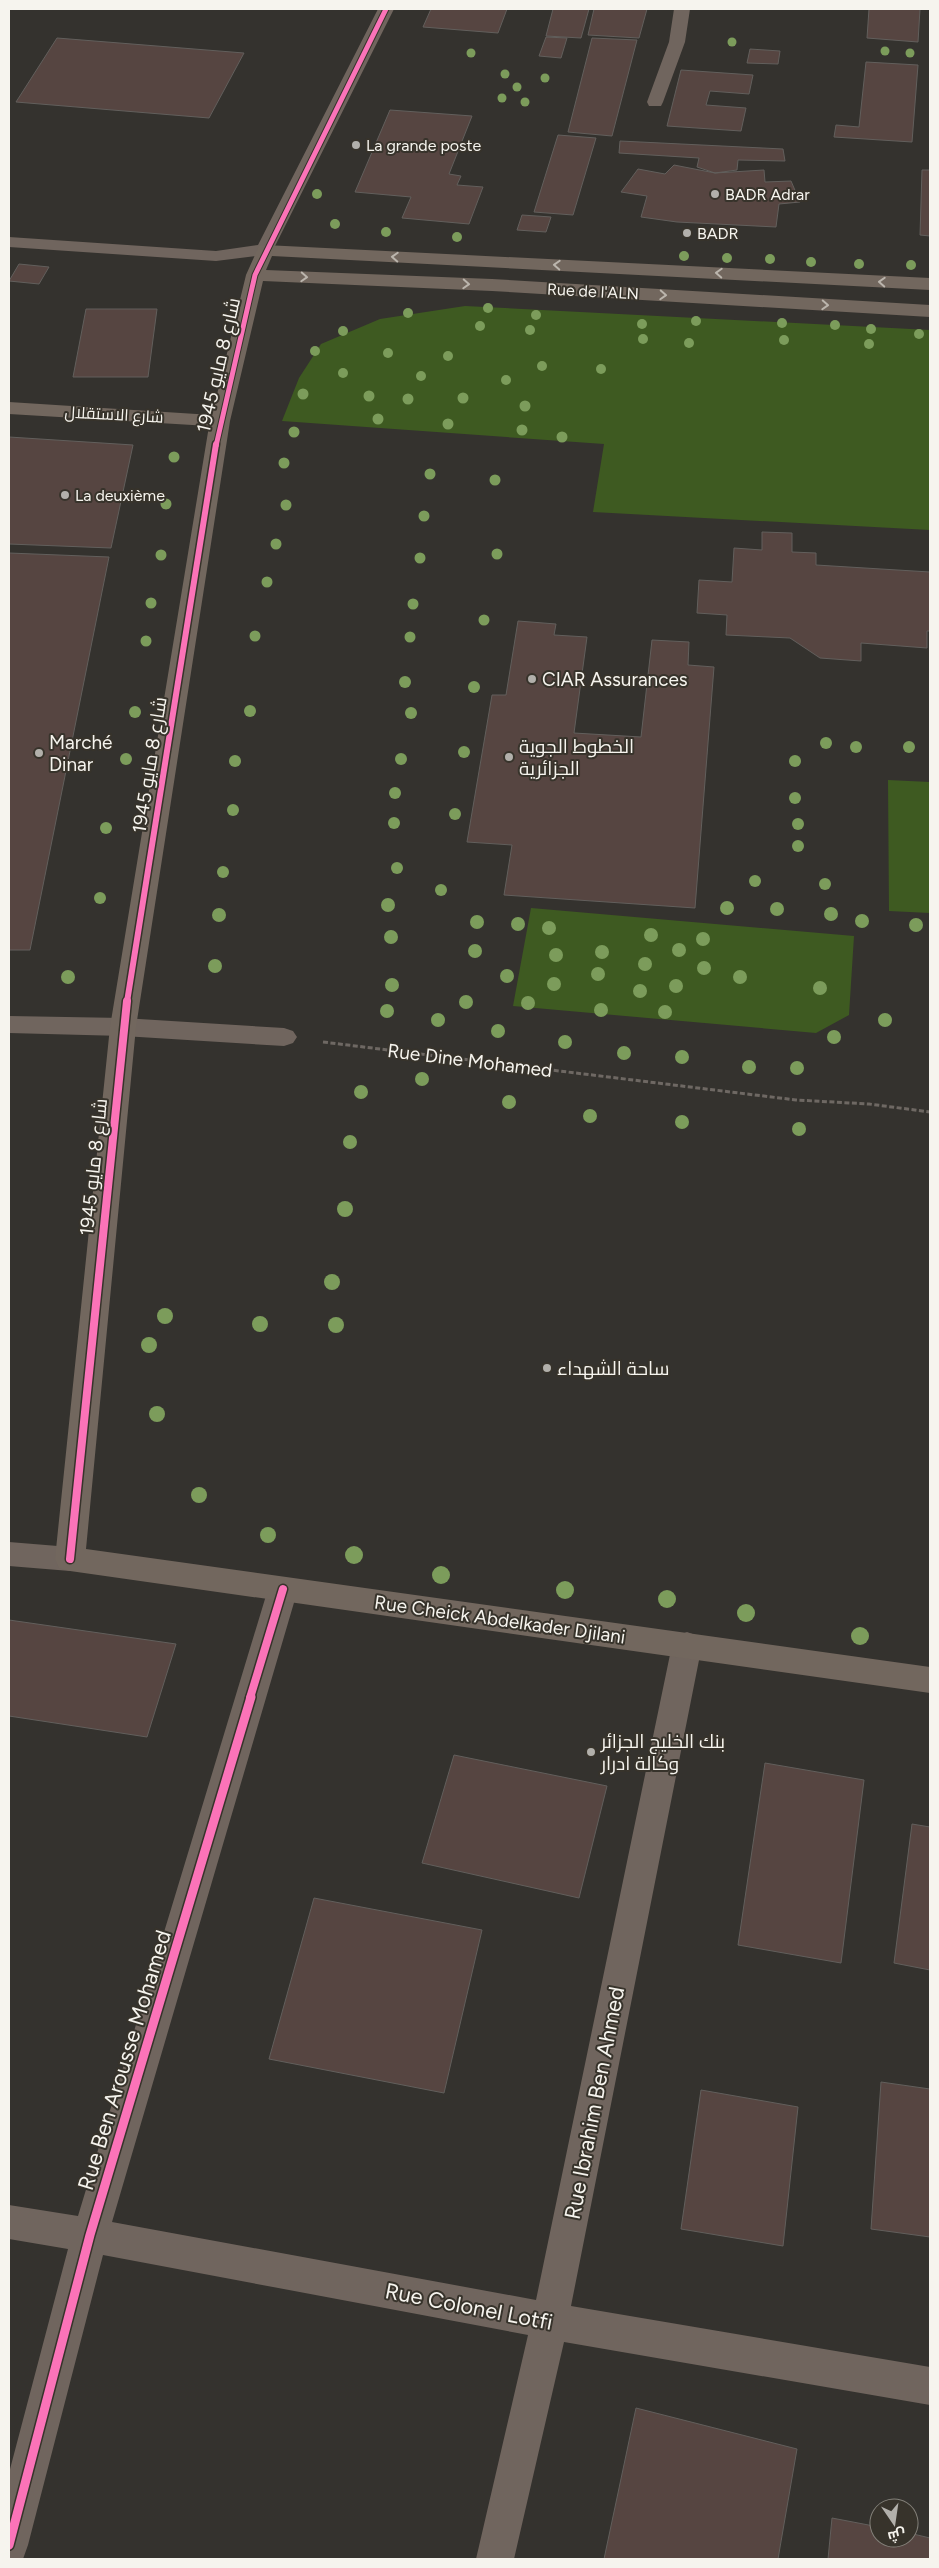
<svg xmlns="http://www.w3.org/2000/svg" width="939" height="2568" viewBox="0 0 939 2568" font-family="Figtree,Cairo,sans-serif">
<rect width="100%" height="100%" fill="#34322e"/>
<!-- green -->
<path fill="#3e5a21" d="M465 306 930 330V530L593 512 604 444 282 421 299 378 321 344 380 319Z
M888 780 930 782V913L889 911Z
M531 908 854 936 849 1015 816 1033 513 1006Z"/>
<!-- building -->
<path fill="#564541" stroke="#625f5c" d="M431 9H507L498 33 423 27Z
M553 9H589L581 38 546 36Z
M594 9H647L639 38 588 35Z
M869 9H920L918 42 867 38Z
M546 37 567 38 561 58 539 56Z
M57 38 244 53 209 118 16 102Z
M592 38 637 40 612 136 568 132Z
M750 49 780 51 778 64 747 63Z
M866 62 918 65 912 142 834 137 836 125 859 127Z
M681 70 753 75 749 94 710 91 706 105 746 108 741 131 667 126Z
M390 110 472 116 449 174 461 176 457 185 483 187 469 224 402 218 411 197 355 192Z
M558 135 596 138 573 215 534 212Z
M620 141 783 149 785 161 738 160 737 170 715 173 697 167 699 158 619 153Z
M674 165 715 173 764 170 765 182 791 181 800 202 779 204 776 227 677 222 641 217 647 196 621 192 638 169 665 174Z
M922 170H930V236L920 235Z
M522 215 551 217 546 232 517 230Z
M19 264 49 267 39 284 9 281Z
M86 309H157L148 377H73Z
M9 437 133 445 111 548 9 544Z
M762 532 792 533V552L816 553V565L930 572V631H927V648L861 643V661L820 658 790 638 726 635 727 615 697 613 699 580 732 582 734 548 762 550Z
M9 553 109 557 30 950H9Z
M518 621 556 624 554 635 587 637 574 733 641 737 652 640 689 642 688 665 714 667 695 908 504 895 512 845 467 842 492 695H506Z
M9 1620 176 1644 147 1737 9 1716Z
M454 1755 607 1786 579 1898 422 1863Z
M765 1763 864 1780 841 1963 738 1945Z
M912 1824 930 1827V1970L894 1963Z
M314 1898 482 1930 444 2093 269 2059Z
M881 2082 930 2089V2237L871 2229Z
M701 2090 798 2107 783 2246 681 2229Z
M636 2408 797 2449 778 2559H604Z
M832 2518 879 2527V2538H909V2533L930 2538V2559H828Z"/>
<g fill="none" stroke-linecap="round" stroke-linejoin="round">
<!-- path -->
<path stroke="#6e6863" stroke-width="3" stroke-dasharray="5 2.5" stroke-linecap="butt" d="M323 1042 796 1100 869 1104 930 1112"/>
<!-- lane -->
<path fill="#70655e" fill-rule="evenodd" d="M674 9H690L685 42 663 102 661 106H649L647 102 669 42Z"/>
<!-- street -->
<path fill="#70655e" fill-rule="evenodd" d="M378 9H394L271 254 216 261 9 247V237L216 251 258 245Z
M9 1016 123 1018 284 1028 293 1031 297 1037 293 1043 284 1046 123 1036 9 1033Z
M9 1542 70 1547 81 1550 85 1559 81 1568 70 1571 9 1566Z
M283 1577 294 1580 298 1589 112 2222 536 2300 672 1645 676 1636 687 1632 698 1636 702 1645 571 2306 930 2367V2405L564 2342 514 2559H476L528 2335 103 2255 28 2545 23 2559H9V2473L68 2249 9 2239V2205L78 2216 268 1589 272 1580Z"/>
<!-- secondary -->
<path fill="#72675e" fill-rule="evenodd" d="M265 245 930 278V290L272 256 266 270 492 279 930 305V317L492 291 263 281 230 421 136 1027 86 1549 930 1667V1693L70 1571 59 1568 55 1559 110 1027 209 426 9 414V402L212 415 246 275 259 246Z"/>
<!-- cycleway-far3 casing -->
<g stroke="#37332b" stroke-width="7">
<path id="cycleway-far3" d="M216 446 255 275 386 9"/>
</g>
<!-- cycleway-far2 casing -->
<g stroke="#37332b" stroke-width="9">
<path id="cycleway-far2" d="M127 1002 216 444"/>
</g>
<!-- cycleway-far1 casing -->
<g stroke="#37332b" stroke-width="11">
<path id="cycleway-far1" d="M70 1559 127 1001
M250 1698 283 1589"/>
</g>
<!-- cycleway casing -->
<g stroke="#37332b" stroke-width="12">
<path id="cycleway" d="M9 2545 90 2235 251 1697"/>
</g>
<!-- cycleway-far3 -->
<use href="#cycleway-far3" stroke="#fb73b8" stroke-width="5"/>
<!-- cycleway-far2 -->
<use href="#cycleway-far2" stroke="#fb73b8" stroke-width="6"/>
<!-- cycleway-far1 -->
<use href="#cycleway-far1" stroke="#fb73b8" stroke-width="8"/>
<!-- cycleway -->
<use href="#cycleway" stroke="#fb73b8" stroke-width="9"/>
</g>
<!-- trees -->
<g fill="#7c9c5b">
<circle cx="732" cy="42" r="4.5"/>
<circle cx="885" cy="51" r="4.5"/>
<circle cx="471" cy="53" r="4.5"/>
<circle cx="910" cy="53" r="4.5"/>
<circle cx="505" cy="74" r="4.5"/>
<circle cx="545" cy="78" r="4.5"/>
<circle cx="517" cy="87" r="4.5"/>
<circle cx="502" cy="98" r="4.5"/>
<circle cx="525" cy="102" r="4.5"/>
<circle cx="317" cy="194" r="5"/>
<circle cx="335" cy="224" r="5"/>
<circle cx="386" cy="232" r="5"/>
<circle cx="457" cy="237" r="5"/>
<circle cx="684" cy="256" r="5"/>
<circle cx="727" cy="258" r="5"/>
<circle cx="770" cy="259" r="5"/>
<circle cx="811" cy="262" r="5"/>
<circle cx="859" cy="264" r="5"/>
<circle cx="911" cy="265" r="5"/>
<circle cx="488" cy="308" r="5"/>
<circle cx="408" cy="313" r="5"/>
<circle cx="536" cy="315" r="5"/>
<circle cx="696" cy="321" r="5"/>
<circle cx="782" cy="323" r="5"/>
<circle cx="642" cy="324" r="5"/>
<circle cx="835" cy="325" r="5"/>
<circle cx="480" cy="326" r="5"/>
<circle cx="871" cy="329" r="5"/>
<circle cx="530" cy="330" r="5"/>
<circle cx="343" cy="331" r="5"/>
<circle cx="919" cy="334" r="5"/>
<circle cx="643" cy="339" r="5"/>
<circle cx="784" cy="340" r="5"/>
<circle cx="689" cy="343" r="5"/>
<circle cx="869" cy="344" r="5"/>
<circle cx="315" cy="351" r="5"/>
<circle cx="388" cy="353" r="5"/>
<circle cx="448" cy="356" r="5"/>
<circle cx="542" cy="366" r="5"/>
<circle cx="601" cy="369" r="5"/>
<circle cx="343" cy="373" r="5"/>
<circle cx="421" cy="376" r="5"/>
<circle cx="506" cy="380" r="5"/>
<circle cx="303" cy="394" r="5.5"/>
<circle cx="369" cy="396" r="5.5"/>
<circle cx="463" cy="398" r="5.5"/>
<circle cx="408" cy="399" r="5.5"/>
<circle cx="525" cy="406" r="5.5"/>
<circle cx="378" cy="419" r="5.5"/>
<circle cx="448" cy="424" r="5.5"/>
<circle cx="522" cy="430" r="5.5"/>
<circle cx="294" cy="432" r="5.5"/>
<circle cx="562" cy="437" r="5.5"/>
<circle cx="174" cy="457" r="5.5"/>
<circle cx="284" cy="463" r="5.5"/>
<circle cx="430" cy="474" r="5.5"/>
<circle cx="495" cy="480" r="5.5"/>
<circle cx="166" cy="504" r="5.5"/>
<circle cx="286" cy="505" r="5.5"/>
<circle cx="424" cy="516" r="5.5"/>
<circle cx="276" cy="544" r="5.5"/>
<circle cx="497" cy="554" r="5.5"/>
<circle cx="161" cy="555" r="5.5"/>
<circle cx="420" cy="558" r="5.5"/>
<circle cx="267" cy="582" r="5.5"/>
<circle cx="151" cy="603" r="5.5"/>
<circle cx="413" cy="604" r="5.5"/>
<circle cx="484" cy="620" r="5.5"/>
<circle cx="255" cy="636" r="5.5"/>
<circle cx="410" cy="637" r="5.5"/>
<circle cx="146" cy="641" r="5.5"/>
<circle cx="405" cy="682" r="6"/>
<circle cx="474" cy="687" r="6"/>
<circle cx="250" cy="711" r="6"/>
<circle cx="135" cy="712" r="6"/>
<circle cx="411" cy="713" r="6"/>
<circle cx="826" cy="743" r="6"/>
<circle cx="856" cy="747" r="6"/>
<circle cx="909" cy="747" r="6"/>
<circle cx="464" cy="752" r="6"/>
<circle cx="126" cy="759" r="6"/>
<circle cx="401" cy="759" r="6"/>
<circle cx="235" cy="761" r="6"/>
<circle cx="795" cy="761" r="6"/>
<circle cx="395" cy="793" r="6"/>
<circle cx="795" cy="798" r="6"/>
<circle cx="233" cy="810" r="6"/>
<circle cx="455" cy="814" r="6"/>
<circle cx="394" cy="823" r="6"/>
<circle cx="798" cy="824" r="6"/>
<circle cx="106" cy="828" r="6"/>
<circle cx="798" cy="846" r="6"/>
<circle cx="397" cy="868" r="6"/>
<circle cx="223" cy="872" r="6"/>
<circle cx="755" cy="881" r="6"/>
<circle cx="825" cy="884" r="6"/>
<circle cx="441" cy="890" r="6"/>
<circle cx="100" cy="898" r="6"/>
<circle cx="388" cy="905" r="7"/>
<circle cx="727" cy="908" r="7"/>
<circle cx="777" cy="909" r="7"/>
<circle cx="831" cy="914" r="7"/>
<circle cx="219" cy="915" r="7"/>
<circle cx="862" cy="921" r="7"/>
<circle cx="477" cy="922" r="7"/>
<circle cx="518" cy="924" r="7"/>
<circle cx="916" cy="925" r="7"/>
<circle cx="549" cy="928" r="7"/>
<circle cx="651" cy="935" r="7"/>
<circle cx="391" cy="937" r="7"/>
<circle cx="703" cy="939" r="7"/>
<circle cx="679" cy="950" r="7"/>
<circle cx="475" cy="951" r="7"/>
<circle cx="602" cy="952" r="7"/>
<circle cx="556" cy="955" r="7"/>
<circle cx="645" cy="964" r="7"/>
<circle cx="215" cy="966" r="7"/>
<circle cx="704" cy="968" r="7"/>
<circle cx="598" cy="974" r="7"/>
<circle cx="507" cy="976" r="7"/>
<circle cx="68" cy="977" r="7"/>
<circle cx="740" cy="977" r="7"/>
<circle cx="554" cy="984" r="7"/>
<circle cx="392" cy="985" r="7"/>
<circle cx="676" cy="986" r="7"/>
<circle cx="820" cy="988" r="7"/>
<circle cx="640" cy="991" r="7"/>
<circle cx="466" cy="1002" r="7"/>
<circle cx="528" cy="1003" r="7"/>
<circle cx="601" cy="1010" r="7"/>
<circle cx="387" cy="1011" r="7"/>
<circle cx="665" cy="1012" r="7"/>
<circle cx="438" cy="1020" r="7"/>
<circle cx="885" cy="1020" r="7"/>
<circle cx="498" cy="1031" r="7"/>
<circle cx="834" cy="1037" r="7"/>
<circle cx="565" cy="1042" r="7"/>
<circle cx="624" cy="1053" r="7"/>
<circle cx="682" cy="1057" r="7"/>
<circle cx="749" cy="1067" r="7"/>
<circle cx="797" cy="1068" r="7"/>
<circle cx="422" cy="1079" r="7"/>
<circle cx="361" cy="1092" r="7"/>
<circle cx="509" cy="1102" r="7"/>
<circle cx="590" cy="1116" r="7"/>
<circle cx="682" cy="1122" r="7"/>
<circle cx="799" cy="1129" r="7"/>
<circle cx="350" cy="1142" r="7"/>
<circle cx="345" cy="1209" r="8"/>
<circle cx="332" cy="1282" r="8"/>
<circle cx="165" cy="1316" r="8"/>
<circle cx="260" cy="1324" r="8"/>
<circle cx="336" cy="1325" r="8"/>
<circle cx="149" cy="1345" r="8"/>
<circle cx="157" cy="1414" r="8"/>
<circle cx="199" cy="1495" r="8"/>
<circle cx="268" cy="1535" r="8"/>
<circle cx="354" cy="1555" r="9"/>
<circle cx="441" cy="1575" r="9"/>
<circle cx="565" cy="1590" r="9"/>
<circle cx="667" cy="1599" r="9"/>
<circle cx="746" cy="1613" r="9"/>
<circle cx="860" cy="1636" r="9"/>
</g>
<!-- one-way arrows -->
<defs><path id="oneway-chevron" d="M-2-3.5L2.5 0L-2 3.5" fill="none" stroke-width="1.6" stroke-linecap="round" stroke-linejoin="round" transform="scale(1.25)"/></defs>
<g stroke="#bbb5ad">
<use href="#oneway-chevron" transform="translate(395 257) rotate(-177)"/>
<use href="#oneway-chevron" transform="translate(557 265) rotate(-177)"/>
<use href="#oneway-chevron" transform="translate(719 273) rotate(-177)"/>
<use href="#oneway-chevron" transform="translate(304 277) rotate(3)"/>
<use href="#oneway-chevron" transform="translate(882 282) rotate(-177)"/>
<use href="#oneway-chevron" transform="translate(466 284) rotate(3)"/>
<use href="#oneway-chevron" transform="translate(663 295) rotate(3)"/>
<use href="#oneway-chevron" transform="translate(825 305) rotate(3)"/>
</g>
<!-- markers -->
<g fill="#b2b0ab" stroke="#37332b" stroke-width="2">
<circle cx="356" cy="145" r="5"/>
<circle cx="715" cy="194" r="5"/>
<circle cx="687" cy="233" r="5"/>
<circle cx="65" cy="495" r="5"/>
<circle cx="532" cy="679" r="5"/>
<circle cx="39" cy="753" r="5"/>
<circle cx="509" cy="757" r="5"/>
<circle cx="547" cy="1368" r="5"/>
<circle cx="591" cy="1752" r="5"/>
</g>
<g text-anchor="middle" stroke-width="4" stroke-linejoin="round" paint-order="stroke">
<!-- far-poi labels -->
<g font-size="16" fill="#f6f4ee" stroke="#37332b" text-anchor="start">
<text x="366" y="151">La grande poste</text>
<text x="725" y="200">BADR Adrar</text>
<text x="697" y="239">BADR</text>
<text x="75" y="501">La deuxième</text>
</g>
<!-- far-street labels -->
<g font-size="16" fill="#f6f4ee" stroke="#37332b">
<text transform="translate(593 291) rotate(3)" y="6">Rue de l'ALN</text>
<text transform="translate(114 414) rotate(3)" y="6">شارع الاستقلال</text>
</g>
<!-- street labels -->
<g font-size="19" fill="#f6f4ee" stroke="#37332b">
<text transform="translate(218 365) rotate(-77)" y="7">شارع 8 مايو 1945</text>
<text transform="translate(149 765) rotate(-81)" y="7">شارع 8 مايو 1945</text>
<text transform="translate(470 1060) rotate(7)" y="7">Rue Dine Mohamed</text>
<text transform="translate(93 1167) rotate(-84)" y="7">شارع 8 مايو 1945</text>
<text transform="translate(500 1619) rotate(8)" y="7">Rue Cheick Abdelkader Djilani</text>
</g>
<!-- poi labels -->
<g font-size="19" fill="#f6f4ee" stroke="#37332b" text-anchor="start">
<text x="542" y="686">CIAR Assurances</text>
<text x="49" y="749">Marché<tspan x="49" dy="22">Dinar</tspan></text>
<text x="519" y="753">الخطوط الجوية<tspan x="519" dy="22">الجزائرية</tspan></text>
<text x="557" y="1375">ساحة الشهداء</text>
<text x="601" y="1748">بنك الخليج الجزائر<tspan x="601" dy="22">وكالة ادرار</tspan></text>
</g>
<!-- near-street labels -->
<g font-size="22" fill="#f6f4ee" stroke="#37332b">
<text transform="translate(124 2060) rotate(-73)" y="8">Rue Ben Arousse Mohamed</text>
<text transform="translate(594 2103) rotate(-79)" y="8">Rue Ibrahim Ben Ahmed</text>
<text transform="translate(469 2306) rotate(11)" y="8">Rue Colonel Lotfi</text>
</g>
</g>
<!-- border -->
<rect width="939" height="2568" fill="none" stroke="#f6f4ee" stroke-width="20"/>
<!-- north arrow -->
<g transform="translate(894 2523) rotate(167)"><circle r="24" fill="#37332b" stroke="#838079"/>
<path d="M0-4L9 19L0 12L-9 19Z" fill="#b2b0ab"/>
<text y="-8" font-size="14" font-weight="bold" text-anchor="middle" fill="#f6f4ee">ش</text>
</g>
</svg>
